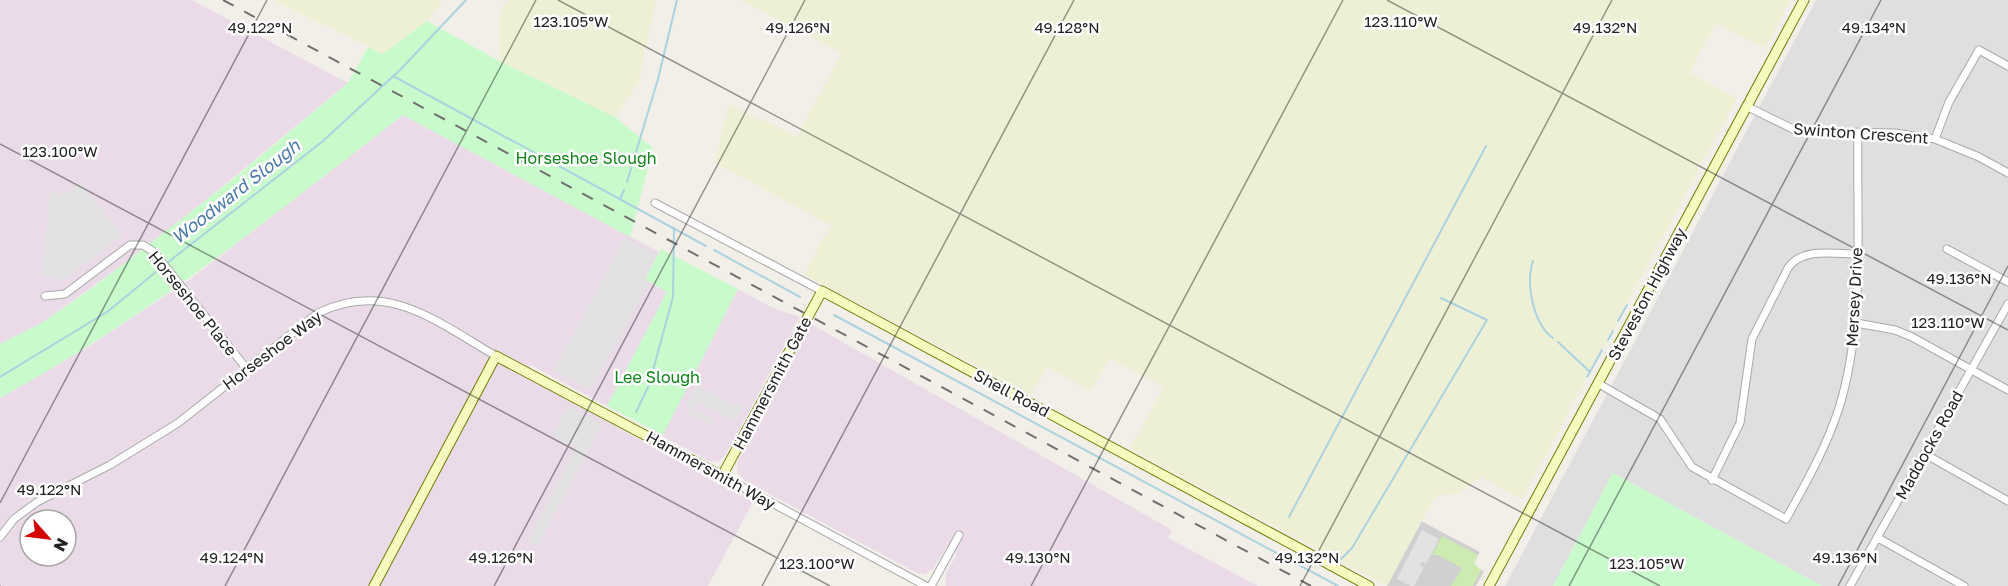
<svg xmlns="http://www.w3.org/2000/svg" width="2008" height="586" viewBox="0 0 2008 586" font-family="'Golos Text',sans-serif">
<rect width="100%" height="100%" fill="#f2efe9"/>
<!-- residential -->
<path fill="#e0dfdf" d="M1816 0H2008V586H1822L1613 473 1553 586H1505Z"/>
<!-- industrial -->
<path fill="#ebdbe8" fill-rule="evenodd" d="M0 0H192L348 83 156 241 40 324 0 344Z
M403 115 659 252 645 279 667 292 607 406 531 365 525 376 753 502 708 586H0V398L86 348 188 281ZM30 520H66V556H30Z
M738 289 773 308 800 317 726 454 719 461 711 462 662 436Z
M811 324 1172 530 1168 538 1258 586H946V573L957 554 946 548 933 569 925 574 917 573 745 481 737 472 738 460Z"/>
<!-- religious -->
<path fill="#d0d0d0" d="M1421 521 1480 552 1474 563 1475 567 1484 571 1476 586H1387Z"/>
<!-- farmland -->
<path fill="#eef0d5" d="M273 0H443L427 21 383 54Z
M508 0H656L638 83 615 117 499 61 501 9Z
M740 0H1790L1765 48 1716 23 1689 73 1737 98 1522 499 1481 477 1458 494 1436 495 1387 586 1130 449 1164 387 1109 358 1091 391 1047 367 1031 394 804 275 831 225 715 163 729 104 797 137 842 53Z"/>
<!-- grass -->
<path fill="#cdebb0" d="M1442 536 1478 555 1474 563 1481 570 1473 586H1451L1462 568 1438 555H1432Z"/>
<!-- park -->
<path fill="#c8facc" d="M427 21 499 61 615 117 653 148 630 237 403 115C273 216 145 319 0 398V344L40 324 95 286 233 179 348 83 368 47 383 54Z
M661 249 738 289 663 435 607 406 667 292 645 279Z
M1613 473 1822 586H1553Z"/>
<!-- parking -->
<path fill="#e2e2e2" d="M80 183 123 235 61 282 55 277 42 276 50 192 65 194Z
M625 238 656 255 643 278 649 282 591 390 554 370Z
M697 384 734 406 737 402 744 406 735 422 697 402 693 409 715 420 712 426 688 414 690 408 686 406Z
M568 406 602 424 538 546 528 541 576 448 552 435Z
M1422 530 1439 539 1426 564 1421 562 1420 565 1424 567 1414 586H1411L1397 579Z"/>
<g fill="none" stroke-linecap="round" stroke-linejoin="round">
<!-- stream -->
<path stroke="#aad3df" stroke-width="2" d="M393 76 706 246
M627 182 658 79 677 0
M620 199 624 190
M714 250 800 297
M1533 261C1525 284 1534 325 1553 338
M167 263 323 141 401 69 466 0
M834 315 1338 586
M1618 321 1627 305
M1608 340 1613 331
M1558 342 1590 372
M0 377 107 312 162 267
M1587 377 1602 350
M636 412 649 385 673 297 674 228
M1289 517 1486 146
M1339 561 1352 548 1487 320 1441 298"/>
<!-- street casing -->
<g stroke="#a9a9a9" stroke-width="9">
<path id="street" d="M1748 107 1797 131 1895 133 1935 139 1979 157 2008 173
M1935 139 1949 102 1979 50 2008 66
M655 203 822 291
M1947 249 2008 282
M45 296 65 294 130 245H143L154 252 246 368
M1856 323 1895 330 1912 337 2008 390
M1599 384 1660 419 1692 467 1786 519C1806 483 1826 448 1839 408 1866 321 1856 223 1858 132
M1925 454 2008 501
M722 476 926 586
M1712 480 1740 423 1752 339 1788 268C1802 247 1834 254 1857 254
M0 537 14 519 37 502 110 465 178 423 318 313C387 279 437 322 496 356
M1878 538 1964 586
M931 586 959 535
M1850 586 2008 304"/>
</g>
<!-- secondary casing -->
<g stroke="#707d05" stroke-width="11">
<path id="secondary" d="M374 586 496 356 722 476 822 291 1369 586
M1489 586 1804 0"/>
</g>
<!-- street -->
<use href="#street" stroke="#fff" stroke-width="7"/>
<!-- secondary -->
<use href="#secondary" stroke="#f7fabf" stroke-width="9"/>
<!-- rail -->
<path stroke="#707070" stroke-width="2" stroke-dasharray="12 12" stroke-linecap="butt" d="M223 0 1311 586"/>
</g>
<!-- ticks -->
<path fill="none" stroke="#222" stroke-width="1.5" stroke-opacity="0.45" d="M558 0 1660 586M1387 0 2008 330M0 144 830 586M0 503 267 0M0 586H1M225 586 536 0M494 586 805 0M762 586 1074 0M1031 586 1343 0M1300 586 1612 0M1569 586 1881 0M1838 586 2008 266"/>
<g text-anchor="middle" stroke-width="5" stroke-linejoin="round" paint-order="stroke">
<!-- street labels -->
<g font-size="16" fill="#222" stroke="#fff">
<text transform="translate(1861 133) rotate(4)" y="6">Swinton Crescent</text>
<text transform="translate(1647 294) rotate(-62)" y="6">Steveston Highway</text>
<text transform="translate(1854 297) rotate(-87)" y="6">Mersey Drive</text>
<text transform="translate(193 303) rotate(51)" y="6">Horseshoe Place</text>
<text transform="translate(272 350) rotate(-37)" y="6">Horseshoe Way</text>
<text transform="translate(772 383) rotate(-62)" y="6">Hammersmith Gate</text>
<text transform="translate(1012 393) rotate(28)" y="6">Shell Road</text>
<text transform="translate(1929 445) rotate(-61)" y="6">Maddocks Road</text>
<text transform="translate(711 470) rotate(29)" y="6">Hammersmith Way</text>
</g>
<!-- park labels -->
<g font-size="16" fill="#0c8416" stroke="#fff">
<text x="586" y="164">Horseshoe Slough</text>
<text x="657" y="383">Lee Slough</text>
</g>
<!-- water labels -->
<g font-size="18" font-style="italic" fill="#4a7aab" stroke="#fff">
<text transform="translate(236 192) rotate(-38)" y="6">Woodward Slough</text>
</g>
</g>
<g font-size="15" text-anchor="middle" fill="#222" stroke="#fff" stroke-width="5" stroke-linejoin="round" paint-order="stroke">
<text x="571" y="27">123.105°W</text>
<text x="1401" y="27">123.110°W</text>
<text x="260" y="33">49.122°N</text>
<text x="798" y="33">49.126°N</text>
<text x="1067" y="33">49.128°N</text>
<text x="1605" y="33">49.132°N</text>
<text x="1874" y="33">49.134°N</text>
<text x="60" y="157">123.100°W</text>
<text x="1959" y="284">49.136°N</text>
<text x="1948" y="328">123.110°W</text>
<text x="49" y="495">49.122°N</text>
<text x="232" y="563">49.124°N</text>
<text x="501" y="563">49.126°N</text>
<text x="1038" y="563">49.130°N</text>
<text x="1307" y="563">49.132°N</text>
<text x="1845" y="563">49.136°N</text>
<text x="817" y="569">123.100°W</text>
<text x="1647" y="569">123.105°W</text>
</g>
<!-- north arrow -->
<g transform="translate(48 538) rotate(118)"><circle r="28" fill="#ffffff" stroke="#a7a7a7" stroke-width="1.5"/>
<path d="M0-4.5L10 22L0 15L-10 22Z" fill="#d40000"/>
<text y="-9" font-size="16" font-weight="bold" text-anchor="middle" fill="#222222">N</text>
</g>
</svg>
